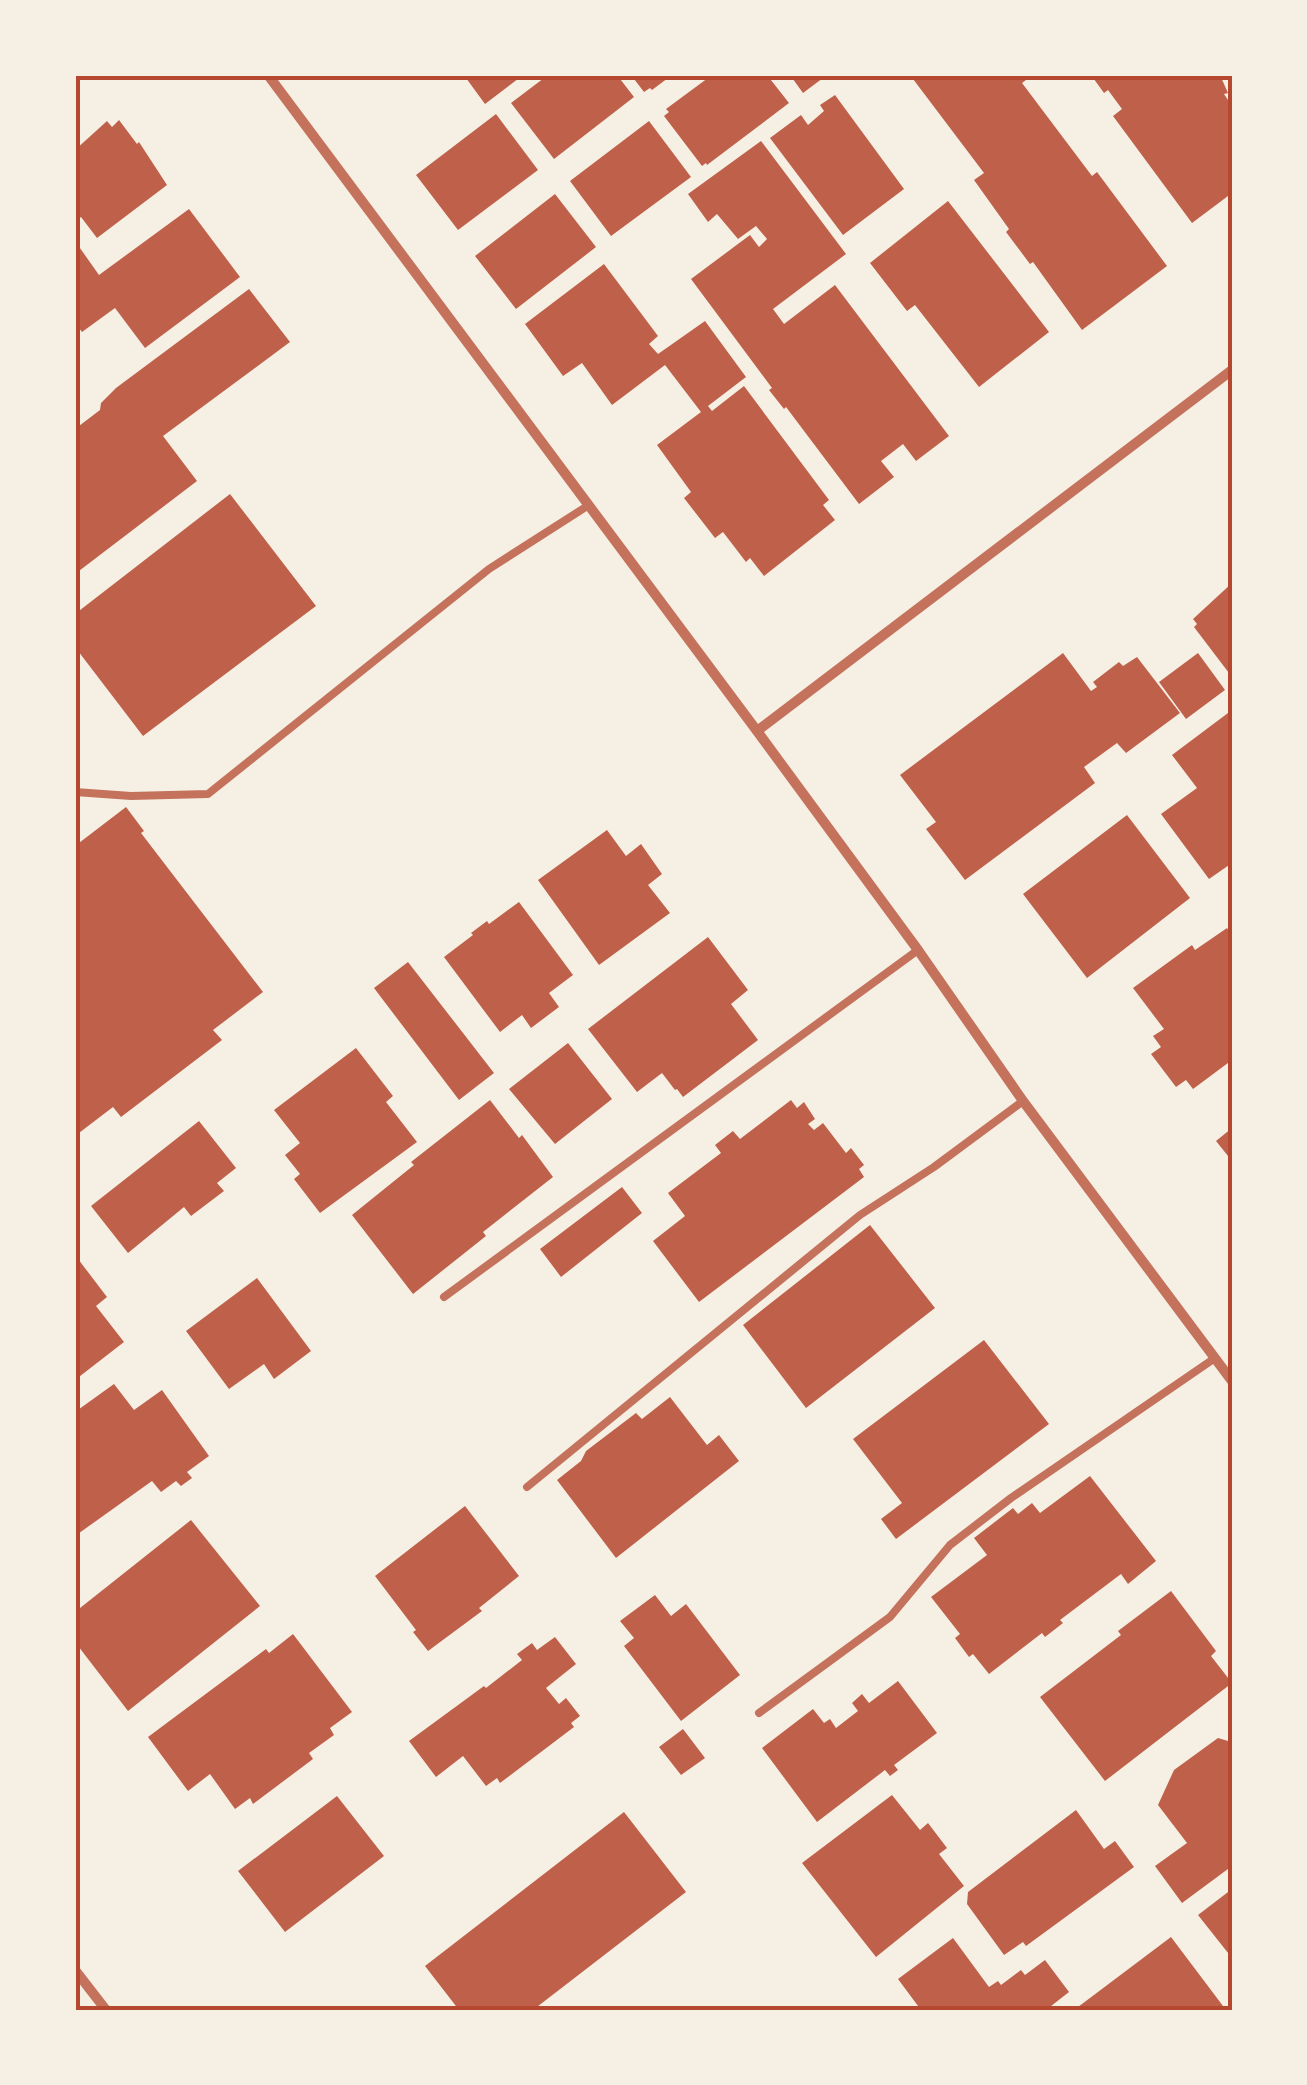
<svg xmlns="http://www.w3.org/2000/svg" width="1307" height="2085" viewBox="0 0 1307 2085" font-family="'Fira Sans Condensed',sans-serif">
<rect width="100%" height="100%" fill="#f6efe4"/>
<!-- building -->
<path fill="#bf614a" d="M468 75H523L485 104 466 78 469 77Z
M548 75H617L634 97 554 159 511 103Z
M631 75H672L652 90 650 88 644 92Z
M712 75H767L789 103 707 165 706 163 702 166 664 116 669 112 666 109Z
M790 75H827L803 93Z
M910 75H1029L1030 77 1022 83 1092 176 1097 172 1167 266 1082 330 1033 262 1030 264 1006 232 1009 229 974 180 984 173Z
M1091 75H1220L1228 93 1224 94 1232 106V193L1192 223 1113 116 1122 109 1108 90 1104 93Z
M835 95 904 189 843 235 770 138 801 115 808 125 824 111 820 105Z
M496 114 538 170 458 230 416 175Z
M119 120 137 144 139 142 167 185 97 238 81 217 75 221V150L107 121 112 127Z
M649 121 691 177 611 236 570 181Z
M761 141 846 254 773 309 784 324 835 285 949 436 916 461 903 444 881 461 894 477 859 504 786 407 784 409 769 390 772 388 691 279 750 235 759 247 767 239 756 226 738 239 717 214 708 222 688 194Z
M555 194 596 247 516 309 475 256Z
M948 201 1049 332 979 387 915 305 907 311 870 263Z
M189 209 240 277 145 348 115 308 82 332 75 323V241L99 275Z
M604 264 658 336 649 344 658 354 705 321 746 377 708 406 712 411 744 386 829 500 823 505 835 520 764 576 750 558 746 562 723 532 715 538 684 498 691 492 657 445 701 412 665 365 612 405 582 363 563 376 525 324Z
M249 289 290 342 163 436 197 481 75 574V429L100 410 101 403 116 388Z
M230 494 316 606 143 736 75 647V614Z
M1232 583V677L1194 627 1197 624 1193 619Z
M1063 653 1091 691 1097 687 1093 682 1119 662 1123 666 1137 657 1180 713 1126 753 1117 743 1084 767 1095 783 965 880 926 829 936 822 900 775Z
M1198 653 1225 690 1186 719 1159 682Z
M1232 710V863L1209 879 1161 814 1197 788 1172 755Z
M126 807 144 831 141 833 263 992 213 1030 222 1040 121 1117 113 1107 75 1136V846Z
M1127 815 1190 898 1087 978 1023 894Z
M607 830 626 856 641 844 662 874 648 885 670 913 599 965 538 880Z
M519 902 573 975 549 993 559 1007 531 1028 522 1015 500 1032 444 957 473 935 471 933 487 921 489 924Z
M1227 928 1232 935V1060L1193 1089 1186 1080 1176 1087 1151 1054 1161 1047 1153 1036 1164 1029 1133 988 1192 945 1195 950Z
M708 937 748 990 731 1004 758 1040 683 1097 677 1089 675 1090 662 1073 637 1092 588 1029Z
M408 962 494 1073 459 1100 374 988Z
M568 1043 612 1099 555 1144 509 1089Z
M356 1048 393 1096 386 1102 417 1142 320 1213 294 1179 300 1174 285 1155 300 1143 274 1110Z
M490 1100 519 1138 522 1135 553 1177 483 1232 486 1236 413 1294 352 1215 414 1165 411 1162Z
M791 1100 797 1108 804 1102 815 1119 808 1124 814 1130 823 1123 846 1153 851 1148 864 1165 859 1169 864 1177 699 1302 653 1241 685 1216 668 1193 721 1153 715 1145 733 1131 740 1139Z
M199 1121 236 1168 217 1183 224 1191 191 1216 184 1207 128 1253 91 1206Z
M1232 1128V1161L1216 1141Z
M622 1187 642 1213 561 1277 540 1249Z
M870 1225 935 1308 806 1408 743 1325Z
M75 1255 107 1297 96 1306 124 1342 75 1380Z
M257 1278 311 1351 274 1379 264 1364 229 1389 186 1331Z
M984 1340 1049 1424 896 1539 881 1519 902 1503 853 1439Z
M114 1384 134 1410 162 1390 209 1456 187 1472 192 1478 181 1486 176 1481 161 1492 152 1481 75 1536V1412Z
M670 1397 707 1445 719 1435 739 1461 616 1558 557 1480 581 1461 586 1451 636 1413 642 1419Z
M1090 1476 1156 1561 1128 1584 1121 1574 1060 1620 1063 1623 1045 1637 1042 1633 989 1674 973 1654 969 1657 955 1638 960 1634 931 1597 987 1555 974 1538 1013 1508 1018 1514 1032 1503 1040 1513Z
M465 1506 519 1576 479 1608 482 1611 428 1651 413 1632 416 1630 375 1576Z
M191 1520 260 1606 128 1711 75 1642V1612Z
M1171 1591 1216 1651 1211 1656 1232 1683 1105 1781 1040 1697 1121 1635 1118 1631Z
M655 1595 671 1616 686 1604 740 1675 681 1721 624 1646 634 1638 620 1621Z
M293 1634 352 1712 330 1728 334 1735 309 1753 313 1759 253 1804 250 1798 235 1809 210 1774 188 1791 148 1737 266 1649 269 1653Z
M555 1637 576 1664 546 1688 559 1704 566 1698 580 1716 571 1723 574 1727 500 1783 497 1778 486 1786 463 1756 436 1777 409 1741 484 1686 486 1688 522 1660 517 1654 532 1643 537 1650Z
M898 1681 937 1733 894 1765 898 1770 890 1776 885 1770 817 1822 762 1748 813 1709 824 1723 830 1719 836 1728 858 1711 852 1703 862 1694 869 1703Z
M683 1729 705 1758 681 1775 659 1747Z
M1218 1738 1228 1741 1232 1745V1866L1182 1903 1155 1866 1187 1843 1158 1805 1174 1770Z
M892 1795 920 1830 928 1823 947 1848 939 1854 964 1886 876 1957 802 1863Z
M337 1796 384 1856 285 1932 238 1871Z
M1076 1810 1104 1849 1115 1841 1134 1867 1026 1946 1023 1942 1004 1955 967 1904 968 1892Z
M624 1812 686 1892 533 2010H459L425 1966Z
M1232 1889V1958L1198 1915Z
M1171 1937 1226 2010H1074Z
M953 1938 989 1987 998 1981 1001 1985 1021 1970 1025 1975 1045 1960 1069 1992 1046 2010H921L898 1979Z"/>
<g fill="none" stroke-linecap="round" stroke-linejoin="round">
<!-- service -->
<path stroke="#c5725c" stroke-width="8" d="M75 792 131 796 208 794 489 569 589 505
M444 1297 918 950
M527 1487 860 1215 934 1167 1023 1101
M759 1713 890 1617 950 1545 1011 1498 1215 1358"/>
<!-- minor -->
<path stroke="#c5725c" stroke-width="10" d="M268 75 757 731 918 950 1023 1101 1232 1381
M757 731 1232 370
M75 1970 106 2010"/>
</g>
<!-- border -->
<rect width="1307" height="2085" fill="none" stroke="#f6efe4" stroke-width="155"/>
<rect x="78" y="78" width="1152" height="1930" fill="none" stroke="#b5482f" stroke-width="4"/>
</svg>
